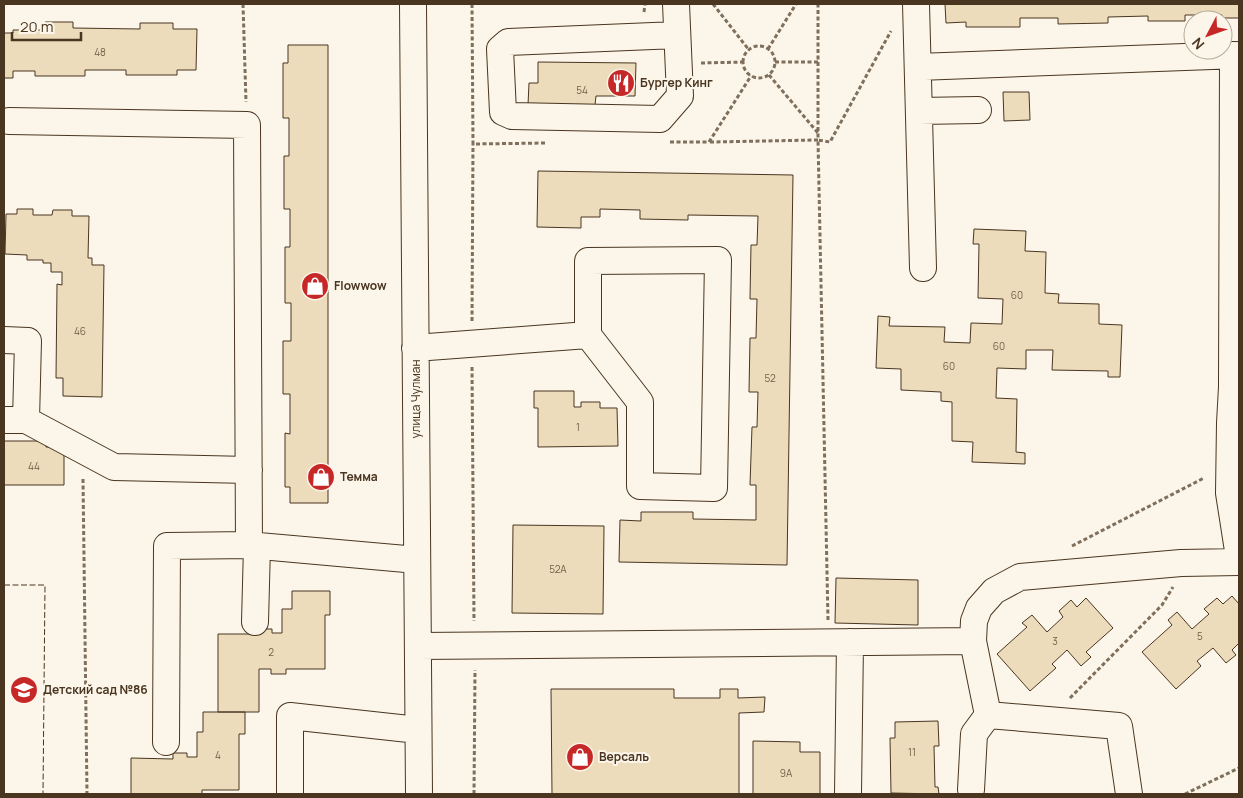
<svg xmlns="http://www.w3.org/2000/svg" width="1243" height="798" viewBox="0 0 1243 798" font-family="Manrope,sans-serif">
<rect width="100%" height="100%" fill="#fbf6e9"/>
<!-- building -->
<path fill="#ecdcbc" stroke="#4a3520" d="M945 4H1239V18H1222V15H1185V21H1148V16L1108 17V23L1058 24V18H1020V27H966V22L946 23Z
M45 22H73V28L140 29V23H173V29H197L196 70H177V75H126V70H85V76H35V71H13V78H4V33H13V30H45Z
M288 45H328V503H290V487H285V433L290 434V394H283V341H291V303H285V247H290V209H284V156H289V118H283V63H288Z
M538 62 636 63 635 96H596L595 105H528L529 83H538Z
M1003 92H1029L1030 120 1004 121Z
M538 171 793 175 787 565 619 562 620 520 641 521V512H693V519L756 520V485H750L752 427H757L758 392H749L750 338H756L757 299H750L751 245H757L758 216 688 215V220L640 219V210L600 209V217H581V228L537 227Z
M17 209H33V215H52L53 210H72V216H89L88 258H92V265H104L102 397 63 396V378H56L57 284 62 285V272H51V263H43V260H27V255L5 254 6 214H17Z
M974 229 1026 231 1025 251 1046 252 1045 293 1059 294 1058 303 1099 304V324L1122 325 1120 377H1108V371L1052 370 1053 350H1026V369L997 368 996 398 1017 399 1016 452 1025 453V464L972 462 973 442 952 441V402L941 401V392L901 390V369L876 368 878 316 890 317 889 326 945 327 944 342 970 343 971 323 1002 324 1003 299 978 298 979 244H973Z
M534 391H574V407H581V402H600V408H617L618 446 538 447V408H534Z
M4 441H46V447H64V485H4Z
M513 525 604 526 603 614 512 613Z
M836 578 918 580V625L835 623Z
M292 591H330V615H325V669H286V674H271V669H259V712H218V634H259V629H272V633H282V609H292Z
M1232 596 1239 604V643L1232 650 1236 655 1226 663 1213 648 1197 661 1201 666 1176 689 1142 652 1172 625 1168 620 1177 612 1192 629 1209 614 1204 609 1217 598 1223 604Z
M1086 598 1113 628 1086 652 1091 657 1081 666 1067 650 1052 664 1056 668 1030 691 997 654 1027 627 1022 623 1032 615 1047 632 1063 617 1059 611 1071 600 1077 607Z
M551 689H674V698H720V689H738V698L765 697 764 712 739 713V794H552Z
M203 712H245V734H239V790H202V794H131V758L173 759V753H187V757H197V732H203Z
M938 721 939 746H934L935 787H938L939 794 891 793 890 738H895V722Z
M753 741 800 742V752H820V794H753Z"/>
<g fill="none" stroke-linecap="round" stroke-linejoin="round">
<!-- minor casing -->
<g stroke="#4a3520" stroke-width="28">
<path id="minor" d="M413 4 419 794
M676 4 680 96 660 119 512 116 503 112 500 49 508 42 677 35
M916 4 923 268
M1233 55 1232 387H1239
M918 67 1239 55
M919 111 978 110
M9 121 247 125 249 545 417 560
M4 340 28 341 26 420H4
M415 348 588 335V261L718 260 714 488 640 486V402L588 335
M1232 387 1230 423 1229 493 1239 557
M26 420 114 467 249 470
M255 622 257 546
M418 646 973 641
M166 742 167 546 249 545
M971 790 974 734 988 715
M290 794V716L418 730
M848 794 850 642
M1129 794 1119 726 988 715 973 641 974 621 979 608 994 591 1020 577 1181 563 1239 562"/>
</g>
<!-- path -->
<path stroke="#7f6f5c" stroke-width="3" stroke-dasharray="4 2.5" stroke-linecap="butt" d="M243 4 246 102
M472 4 473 144 547 143
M713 4 749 50
M644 12 645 4
M743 62a16 16 0 1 1 32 0a16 16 0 1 1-32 0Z
M768 49 796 4
M775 62H818
M701 63 743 62
M769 75 818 133
M670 142H709L751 76
M710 142 818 140V4
M472 321 473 144
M472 367 474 621
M83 479 87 794
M1072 546 1204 478
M828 620 818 140 830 142 891 31
M1070 698 1162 605 1173 587
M474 794 475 670
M1185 794 1239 768"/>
<!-- minor -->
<use href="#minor" stroke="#fbf6e9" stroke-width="26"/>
<!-- fence -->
<path stroke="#4a3520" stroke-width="1" stroke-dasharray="6 2.5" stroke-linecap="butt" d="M4 585H45L43 794"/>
</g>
<!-- icons -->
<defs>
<g id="restaurant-disc" transform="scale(1.4375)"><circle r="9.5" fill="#c62828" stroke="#fbf6e9"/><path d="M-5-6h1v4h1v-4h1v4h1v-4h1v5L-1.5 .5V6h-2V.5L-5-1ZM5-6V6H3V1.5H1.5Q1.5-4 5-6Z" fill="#fff"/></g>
<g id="shop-disc" transform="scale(1.4375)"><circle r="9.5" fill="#c62828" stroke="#fbf6e9"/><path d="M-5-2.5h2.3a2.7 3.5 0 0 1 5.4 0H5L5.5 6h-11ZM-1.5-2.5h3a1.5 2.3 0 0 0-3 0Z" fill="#fff"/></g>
<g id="school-disc" transform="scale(1.4375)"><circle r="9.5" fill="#c62828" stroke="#fbf6e9"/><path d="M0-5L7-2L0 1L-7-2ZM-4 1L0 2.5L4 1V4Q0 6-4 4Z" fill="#fff"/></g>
</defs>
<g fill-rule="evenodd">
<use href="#restaurant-disc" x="621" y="83"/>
<use href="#shop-disc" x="315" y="286"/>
<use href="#shop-disc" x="321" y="477"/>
<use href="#school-disc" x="24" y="690"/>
<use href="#shop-disc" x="580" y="757"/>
</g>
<g text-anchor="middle" stroke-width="4" stroke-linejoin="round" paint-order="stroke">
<!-- number labels -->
<g font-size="10" fill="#725f47">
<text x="100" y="56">48</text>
<text x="582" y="94">54</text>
<text x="1017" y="299">60</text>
<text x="80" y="335">46</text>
<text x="999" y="350">60</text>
<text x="949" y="370">60</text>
<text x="770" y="382">52</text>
<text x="578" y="431">1</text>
<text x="34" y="470">44</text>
<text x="558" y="573">52А</text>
<text x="1200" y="640">5</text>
<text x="1055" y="645">3</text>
<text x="271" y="656">2</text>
<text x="912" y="756">11</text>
<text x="218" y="759">4</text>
<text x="786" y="777">9А</text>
</g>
<!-- poi labels -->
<g font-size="12" font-weight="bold" fill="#4a3520" stroke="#fbf6e9" text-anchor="start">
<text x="640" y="87">Бургер Кинг</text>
<text x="334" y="290">Flowwow</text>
<text x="340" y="481">Темма</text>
<text x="43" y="694">Детский сад №86</text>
<text x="599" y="761">Версаль</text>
</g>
<!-- street labels -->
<g font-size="12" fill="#4a3520" stroke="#fbf6e9">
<text transform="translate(416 399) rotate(-90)" y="4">улица Чулман</text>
</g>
</g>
<!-- border -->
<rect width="1243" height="798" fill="none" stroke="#4a3520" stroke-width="10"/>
<!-- north arrow -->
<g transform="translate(1208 35) rotate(229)"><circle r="24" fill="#fbf6e9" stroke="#b4a999"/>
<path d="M0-4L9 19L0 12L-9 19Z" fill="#c62828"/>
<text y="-8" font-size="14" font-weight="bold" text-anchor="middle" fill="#4a3520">N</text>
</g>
<!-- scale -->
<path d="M12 32v8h69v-8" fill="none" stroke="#4a3520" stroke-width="2.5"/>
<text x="20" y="32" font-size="15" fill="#4a3520" stroke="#fbf6e9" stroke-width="4" paint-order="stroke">20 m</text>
</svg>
